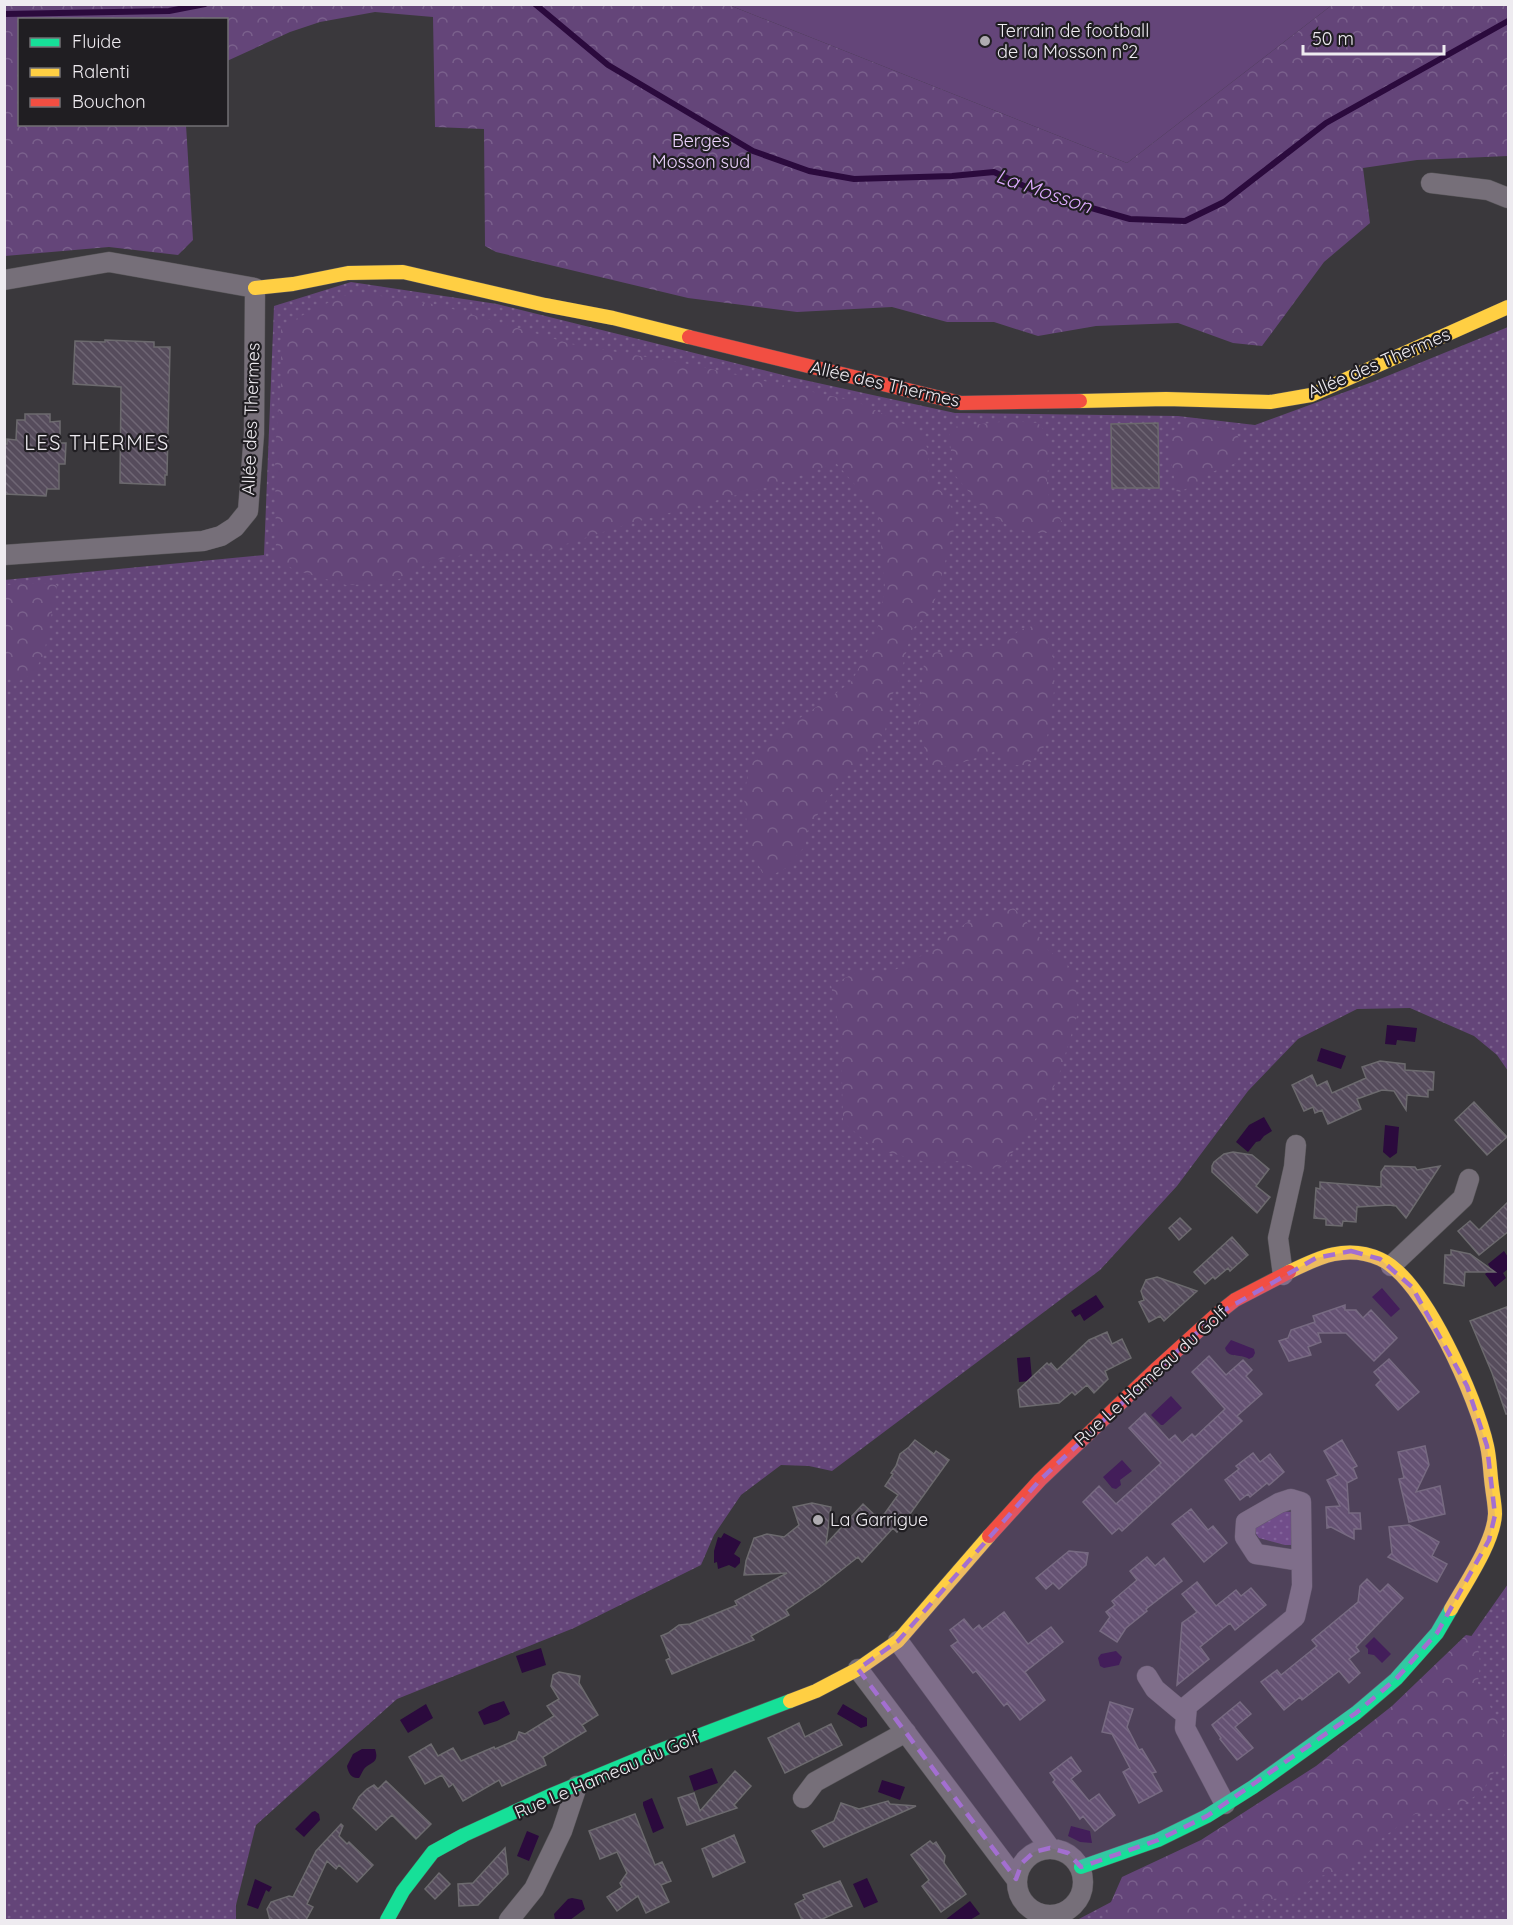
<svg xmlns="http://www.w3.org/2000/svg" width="1513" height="1925" viewBox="0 0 1513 1925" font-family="Quicksand,sans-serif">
<defs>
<pattern id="green-dots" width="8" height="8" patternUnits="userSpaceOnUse" patternTransform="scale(1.5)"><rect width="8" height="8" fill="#644579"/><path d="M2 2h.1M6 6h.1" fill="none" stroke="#7a608c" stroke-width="1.8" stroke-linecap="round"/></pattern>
<pattern id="forest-crowns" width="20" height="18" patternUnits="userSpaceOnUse" patternTransform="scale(1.5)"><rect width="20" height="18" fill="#644579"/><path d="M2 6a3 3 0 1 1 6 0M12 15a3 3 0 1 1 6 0" fill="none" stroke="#7a608c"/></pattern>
<pattern id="building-back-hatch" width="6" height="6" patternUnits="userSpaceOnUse" patternTransform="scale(1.5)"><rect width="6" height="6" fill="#564c5c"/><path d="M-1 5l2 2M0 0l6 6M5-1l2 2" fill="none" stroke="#6f6674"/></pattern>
</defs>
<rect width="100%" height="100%" fill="#3a383c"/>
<!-- green -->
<path fill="url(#green-dots)" d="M351 282 497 304 795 378 955 413 1178 416 1255 425 1375 381 1508 327V1071L1497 1055 1474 1036 1410 1008 1357 1009 1298 1039 1248 1091 1177 1186 1100 1270 832 1471 809 1466 781 1465 741 1495 714 1535 701 1565 574 1628 397 1699 256 1825 236 1905V1920H5L4 580 264 555 274 306Z
M1282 1511 1291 1512 1294 1516 1296 1545H1285L1259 1538 1254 1531 1256 1525Z
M1508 1584V1920H1077L1132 1891 1282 1802 1463 1648Z"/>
<!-- forest -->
<path fill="url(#forest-crowns)" d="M5 5H729L1127 163 1332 5H1508V156L1417 160 1363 168 1370 223 1324 262 1262 346 1233 343 1178 323 1096 326 1038 336 994 322H947L892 307 797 312 688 298 496 252 485 246 484 129 435 127 433 17 375 12 320 22 290 32 227 61 226 20H20V124L186 125 193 240 178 255 109 247 5 256Z
M368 294 439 305 575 345 688 364 858 402 918 431 928 449 929 479 944 494 957 518 933 607 912 630 898 684 890 699 885 732 828 798 805 835 806 845 786 868 765 879 749 844 744 798 749 766 783 729 827 700 852 681 877 632 885 588 878 511 836 463 771 486 628 524 545 551 477 553 434 560 390 584 346 585 295 570 276 559 275 450 281 383V328L301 316 342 296Z
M1009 421 1038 423C1057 442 1046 465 1047 488 1048 499 1058 513 1063 524L1053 533H1033L1013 528 992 516 979 504 954 474 949 436 953 427Z
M1189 421 1234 430 1244 447 1236 463 1212 472 1190 487 1177 493C1174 475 1167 449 1172 431Z
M42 583 57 585 44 654 33 674 19 681 5 677V585Z
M1042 623 1053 649 1054 691 1050 727 1043 749 1027 766 1005 764 999 750 958 764 931 769 918 727 925 652 952 653 974 646H999L1020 630Z
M1014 908 1038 935 1048 950 1075 971 1078 1013 1057 1081 1031 1127 1002 1167 979 1171 958 1161 930 1163 875 1149 843 1122 841 1039 831 985 855 973 895 970 928 952 966 923Z
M1466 1635 1477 1637 1480 1663 1478 1683 1506 1737 1504 1756 1483 1790 1460 1807 1415 1814 1374 1844 1343 1870 1314 1878 1291 1897 1246 1902 1227 1920H1106L1104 1918 1122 1877 1201 1840 1316 1766 1392 1706Z"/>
<!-- pitch -->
<path fill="#644579" d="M729 5H1332L1127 163Z"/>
<!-- water -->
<path fill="#2b0a3d" d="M1387 1025 1417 1028 1415 1042 1397 1040 1396 1045 1385 1044Z
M1321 1048 1346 1056 1341 1069 1317 1061Z
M1264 1117 1272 1131 1264 1136 1260 1141 1256 1142 1248 1152 1236 1142 1249 1125Z
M1385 1125 1399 1127 1397 1153 1390 1158 1383 1152Z
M1504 1251 1508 1257V1269L1503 1273 1506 1278 1495 1287 1485 1274 1491 1269 1488 1264Z
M1382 1288 1400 1309 1391 1317 1372 1297Z
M1096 1295 1104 1307 1084 1321 1080 1314 1075 1317 1071 1311Z
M1231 1340 1254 1349 1255 1353 1253 1357 1249 1359C1240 1353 1228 1359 1225 1348Z
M1030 1357 1032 1379 1030 1381 1019 1382 1017 1358Z
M1171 1396 1182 1408 1163 1425H1161L1151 1415Z
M1122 1460 1132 1471 1120 1480 1121 1485 1116 1489 1112 1488 1103 1477Z
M724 1533 741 1542 734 1554 740 1558V1563L735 1568 729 1565 718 1569 717 1562 714 1563V1551L718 1537 721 1538Z
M1374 1637 1391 1654 1382 1663 1374 1655 1368 1654V1649L1365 1646Z
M541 1648 546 1665 522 1673 516 1656Z
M1116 1651 1122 1657 1119 1665 1104 1668 1100 1666 1098 1658 1101 1654Z
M504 1701 510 1714 497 1721 484 1725 478 1712 491 1705Z
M426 1704 433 1718 408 1733 400 1720Z
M843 1704 867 1718V1726L861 1728 837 1714Z
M362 1749H375C380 1764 370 1762 364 1769 362 1772 361 1775 359 1778 351 1779 348 1772 347 1766L353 1754Z
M712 1768 718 1783 694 1791 689 1776Z
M882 1780 905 1787 900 1800 878 1792Z
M652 1798 664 1828 653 1833 643 1805V1802Z
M315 1811 319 1814 320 1820 304 1837 295 1829 312 1812Z
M1071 1826 1090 1831 1092 1843 1080 1842 1068 1836Z
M527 1831 539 1836 529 1861 517 1856Z
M867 1878 878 1902 864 1908 853 1884Z
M255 1879 272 1887 269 1892 266 1890 258 1909 247 1905Z
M572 1898 582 1900 585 1909 570 1920H555L554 1914 568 1899Z
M970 1901 980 1914 970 1920H945Z"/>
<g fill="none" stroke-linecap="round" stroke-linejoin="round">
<!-- stream -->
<path stroke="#2b0a3d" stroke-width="6" d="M535 4 608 65 753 151 809 171 854 179 952 176 994 172 1039 193 1130 219 1185 221 1224 202 1326 123 1508 21
M4 14 169 11 205 4"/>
</g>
<!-- building -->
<path fill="url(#building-back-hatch)" stroke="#6c6a6e" stroke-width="1.5" d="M105 340 154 342V347H170L167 475H165V485L120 483 121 387 73 384 75 341 105 342Z
M25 414H50V422L60 421V443H66L65 464H59V489H47L46 496 5 494 4 444H7V439L16 440 17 420H25Z
M1158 423 1159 488H1112L1111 424Z
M1380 1061 1405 1064V1070L1434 1072 1433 1090H1428V1097L1407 1095 1406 1110 1394 1091 1382 1090 1357 1099 1361 1109 1328 1124 1322 1110 1315 1113 1313 1107 1304 1111 1292 1085 1312 1075 1317 1086 1327 1081 1332 1093 1366 1078 1362 1067Z
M1474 1102 1507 1137 1487 1155 1455 1120Z
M1233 1152 1252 1155 1269 1169 1256 1186 1270 1197 1257 1213 1212 1172V1166L1214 1162 1224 1154Z
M1385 1166 1415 1167 1417 1170 1440 1166 1406 1218 1396 1206 1389 1205 1357 1207 1356 1222 1343 1221 1342 1226 1326 1225V1219L1314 1218 1316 1188 1320 1189V1182L1381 1187V1172Z
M1509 1201V1231L1479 1255 1458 1231 1470 1221 1479 1230Z
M1180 1218 1191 1229 1179 1240 1169 1228Z
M1232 1237 1248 1255 1230 1271 1228 1268 1215 1279 1213 1277 1205 1284 1194 1272Z
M1451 1250 1470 1254 1495 1272H1465L1464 1286 1444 1283 1445 1255H1451Z
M1157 1277 1197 1291 1164 1321 1160 1316 1149 1322 1139 1302 1144 1300 1141 1291 1146 1280Z
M1345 1305V1310H1356L1363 1318 1371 1310 1397 1338 1374 1361 1346 1333H1318L1321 1342 1308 1347 1311 1355 1289 1361 1279 1341 1288 1338 1291 1330 1315 1322 1313 1316Z
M1509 1306V1414H1506L1492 1373 1470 1321Z
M1107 1332 1112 1344 1122 1339 1131 1358 1105 1371 1108 1379 1094 1393 1087 1385 1075 1395 1072 1392 1059 1403 1020 1407 1018 1390 1047 1363 1049 1365 1051 1363 1057 1370 1089 1340Z
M1209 1356 1226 1375 1243 1360 1252 1370 1246 1376 1262 1394 1237 1416 1242 1421 1122 1531 1119 1528 1112 1534 1083 1502 1099 1486 1116 1504 1161 1463 1129 1428 1145 1413 1169 1440 1175 1435 1182 1443 1192 1434 1195 1437 1225 1409 1192 1372Z
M1389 1359 1419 1392 1398 1410 1376 1385 1381 1380 1374 1372Z
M915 1440 934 1454 936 1451 949 1460 897 1532 893 1528 862 1562 858 1557 820 1587 786 1610 789 1615 751 1636 754 1640 672 1674 666 1660 670 1658 661 1636 668 1633 679 1625 690 1624 737 1605 735 1601 787 1573 744 1575 746 1561 754 1538 767 1534 784 1537 799 1525 793 1507 812 1503 831 1507 826 1544 863 1504 880 1520 898 1495 885 1486 893 1474 891 1473 896 1466 900 1454 909 1447Z
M1342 1440 1357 1466 1353 1468 1357 1478 1347 1483 1349 1513H1360L1361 1529H1354V1539L1331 1527 1327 1528 1326 1507 1340 1506 1327 1480 1338 1475 1324 1451Z
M1425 1446 1429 1465 1416 1492 1440 1486 1445 1514 1409 1522 1399 1479 1404 1478 1398 1452Z
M1253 1453 1260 1462 1270 1454 1284 1472 1269 1485 1267 1483 1250 1497 1248 1494 1240 1500 1225 1480 1239 1469 1236 1466Z
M1191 1509 1208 1530 1213 1526 1227 1543 1204 1562 1172 1524Z
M1409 1525 1439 1542 1432 1556 1447 1564 1437 1582 1388 1557 1392 1553 1389 1527Z
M1069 1551 1088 1553 1086 1565 1059 1589 1053 1583 1046 1589 1036 1578Z
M1147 1557 1155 1566 1164 1558 1182 1581 1146 1609 1147 1611 1126 1628 1117 1642 1100 1631 1110 1617 1106 1612 1115 1605 1112 1601 1137 1580 1130 1571Z
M1367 1579 1380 1592 1388 1584 1403 1598 1356 1647 1359 1651 1349 1659 1360 1673 1349 1683 1339 1671 1302 1700 1300 1697 1284 1710 1261 1682 1277 1670 1281 1675 1317 1646 1312 1640 1358 1602 1360 1586Z
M1197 1582 1216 1606 1236 1590 1241 1596 1251 1588 1266 1605 1235 1630 1230 1623 1200 1647 1209 1659 1177 1685 1182 1623 1197 1612 1182 1594Z
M1004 1612 1028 1644 1051 1627 1063 1642 1025 1672 1045 1700 1020 1720 1007 1703 1004 1706 976 1671 973 1673 951 1646 958 1641 950 1630 964 1619 973 1630 979 1625 982 1629Z
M559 1672 580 1676 579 1683 598 1715 582 1725 586 1731 543 1757 546 1765 502 1786 499 1780 463 1801 453 1784 449 1787 442 1775 425 1784 409 1757 431 1744 438 1756 453 1748 461 1761 494 1747 495 1749 516 1740 519 1732 525 1734 554 1716 547 1706 559 1699 551 1686 553 1675Z
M1110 1702 1133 1709 1127 1727 1139 1750 1142 1749 1156 1772 1152 1773 1162 1791 1139 1803 1123 1772 1130 1768 1112 1734 1102 1732Z
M1240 1702 1251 1714 1235 1727 1253 1748 1237 1760 1220 1739 1221 1738 1212 1725Z
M799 1723 805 1737 831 1724 842 1745 785 1773 768 1738Z
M1071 1757 1081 1771 1071 1779 1089 1801 1099 1794 1115 1815 1095 1831 1083 1816 1080 1819 1070 1805 1053 1782 1055 1780 1050 1773Z
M735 1771 751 1786 734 1805 737 1808 687 1825 678 1798 694 1793 700 1811Z
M386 1781 431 1824 416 1839 392 1815 376 1830 353 1808 359 1797 367 1789 374 1785 378 1789Z
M888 1801 890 1804 916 1806 824 1847 812 1831 834 1821 841 1803 859 1809Z
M635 1814 655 1865 662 1862 671 1881 661 1885 669 1902 646 1913 638 1896 617 1911 607 1897 622 1887 620 1883 627 1873 617 1852 600 1859 589 1831Z
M341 1824 343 1826 339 1836 347 1844 349 1842 373 1865 357 1882 339 1865 336 1869 327 1861 307 1904 313 1907 306 1920H270L267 1909 271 1902 289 1896 293 1897 316 1851Z
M734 1835 745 1862 713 1877 702 1849Z
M930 1841 933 1844 936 1842 945 1856 944 1863 966 1894 941 1912 922 1886 929 1880 911 1855Z
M505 1848 508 1874 478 1905 459 1906 458 1884 473 1883Z
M439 1873 450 1884 435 1899 425 1889Z
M840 1881 852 1906 820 1920H802L795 1904 805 1899 803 1895Z"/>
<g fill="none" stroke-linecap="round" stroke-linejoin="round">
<!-- street casing -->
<g stroke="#575558" stroke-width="21">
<path id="street" d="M1431 183 1488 190 1508 198
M4 280 109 262 255 288 254 434 248 511 235 527 221 536 203 541 4 555
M1391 1266 1463 1198 1469 1179
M1283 1275 1278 1238 1294 1167 1296 1145
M898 1641 1050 1848
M858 1669 1016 1879
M1147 1676 1155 1689 1186 1715
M803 1798 815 1782 906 1732
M1225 1804 1185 1728 1187 1706 1295 1617 1302 1586 1301 1502 1291 1499 1279 1503 1246 1522 1245 1537 1256 1554 1301 1561
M1017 1882a33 33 0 1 1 66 0a33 33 0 1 1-66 0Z
M509 1920 534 1889 562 1831 577 1786"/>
</g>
<!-- fast casing -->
<g stroke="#575558" stroke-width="15">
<path id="fast" d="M1081 1867 1158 1840 1207 1816 1253 1787 1356 1713 1396 1679 1437 1633 1451 1609
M387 1920 403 1891 433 1852 464 1835 549 1796 653 1753 790 1701"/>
</g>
<!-- slow casing -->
<g stroke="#575558" stroke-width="15">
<path id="slow" d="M255 288 293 284 348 273 403 272 545 305 613 318 689 337
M1080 401 1166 399 1270 402 1311 395 1508 307
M1289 1272C1319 1257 1347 1244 1380 1259 1424 1278 1477 1400 1487 1446 1490 1459 1490 1473 1492 1487 1493 1496 1495 1505 1495 1514 1494 1542 1465 1584 1451 1609
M790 1701 816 1691 858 1669 898 1641 989 1536"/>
</g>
<!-- jam casing -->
<g stroke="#575558" stroke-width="15">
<path id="jam" d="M689 337 961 403 1080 401
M989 1536 1040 1480 1153 1372 1216 1315 1235 1300 1289 1272"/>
</g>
<!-- street -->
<use href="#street" stroke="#766f79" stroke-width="20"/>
<!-- fast -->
<use href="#fast" stroke="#16e098" stroke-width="14"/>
<!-- slow -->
<use href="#slow" stroke="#ffcf43" stroke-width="14"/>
<!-- jam -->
<use href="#jam" stroke="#f24e42" stroke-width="14"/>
</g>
<!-- marked area -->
<path fill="#a36fd0" fill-opacity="0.2" stroke="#a36fd0" stroke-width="4.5" stroke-dasharray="12 8" stroke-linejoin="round" d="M1351 1251 1380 1259 1412 1287 1467 1386 1487 1446 1495 1515 1489 1540 1437 1633 1396 1679 1356 1713 1207 1816 1158 1840 1081 1867 1068 1853 1050 1848 1034 1852 1022 1863 1016 1879 858 1669 898 1641 1040 1480 1216 1315 1316 1258Z"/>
<!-- markers -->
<g fill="#afacb1" stroke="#201e22" stroke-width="2">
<circle cx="985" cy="41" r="6"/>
<circle cx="818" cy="1520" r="6"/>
</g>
<g text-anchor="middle" stroke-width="4.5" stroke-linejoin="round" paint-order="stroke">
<!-- poi labels -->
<g font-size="18" fill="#eeebf0" stroke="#201e22" text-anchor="start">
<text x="997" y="37">Terrain de football<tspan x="997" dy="21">de la Mosson n°2</tspan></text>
<text x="830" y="1526">La Garrigue</text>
</g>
<!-- park labels -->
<g font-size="18" fill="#ebd2fc" stroke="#201e22">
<text x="701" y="147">Berges<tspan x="701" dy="21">Mosson sud</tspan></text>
</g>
<!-- street labels -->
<g font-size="18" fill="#eeebf0" stroke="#201e22">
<text transform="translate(1379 363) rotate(-23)" y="6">Allée des Thermes</text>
<text transform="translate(885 384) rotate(13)" y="6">Allée des Thermes</text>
<text transform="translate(251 419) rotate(-88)" y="6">Allée des Thermes</text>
<text transform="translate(1151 1376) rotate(-42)" y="6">Rue Le Hameau du Golf</text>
<text transform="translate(607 1775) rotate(-23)" y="6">Rue Le Hameau du Golf</text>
</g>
<!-- water labels -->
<g font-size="20" font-style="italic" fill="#dcaafd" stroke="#201e22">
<text transform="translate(1044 191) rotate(19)" y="7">La Mosson</text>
</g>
<!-- neighbourhood labels -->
<g font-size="20" letter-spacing="1.5" fill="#eeebf0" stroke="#201e22">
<text x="97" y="450">LES THERMES</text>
</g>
</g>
<!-- border -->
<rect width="1513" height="1925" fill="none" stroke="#eeebf0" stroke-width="12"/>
<!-- legend -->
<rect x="18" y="18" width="210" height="108" fill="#201e22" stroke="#727074" stroke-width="1.5"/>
<rect x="30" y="38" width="30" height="9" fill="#16e098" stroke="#727074" stroke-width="1.5"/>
<text x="72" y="48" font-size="18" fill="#eeebf0">Fluide</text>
<rect x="30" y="68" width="30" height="9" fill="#ffcf43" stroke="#727074" stroke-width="1.5"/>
<text x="72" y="78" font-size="18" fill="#eeebf0">Ralenti</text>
<rect x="30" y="98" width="30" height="9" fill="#f24e42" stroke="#727074" stroke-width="1.5"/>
<text x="72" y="108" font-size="18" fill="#eeebf0">Bouchon</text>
<!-- scale -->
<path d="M1303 45v9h141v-9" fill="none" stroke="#eeebf0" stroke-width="3"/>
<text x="1312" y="45" font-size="18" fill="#eeebf0" stroke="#201e22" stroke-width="4.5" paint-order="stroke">50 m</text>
</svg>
